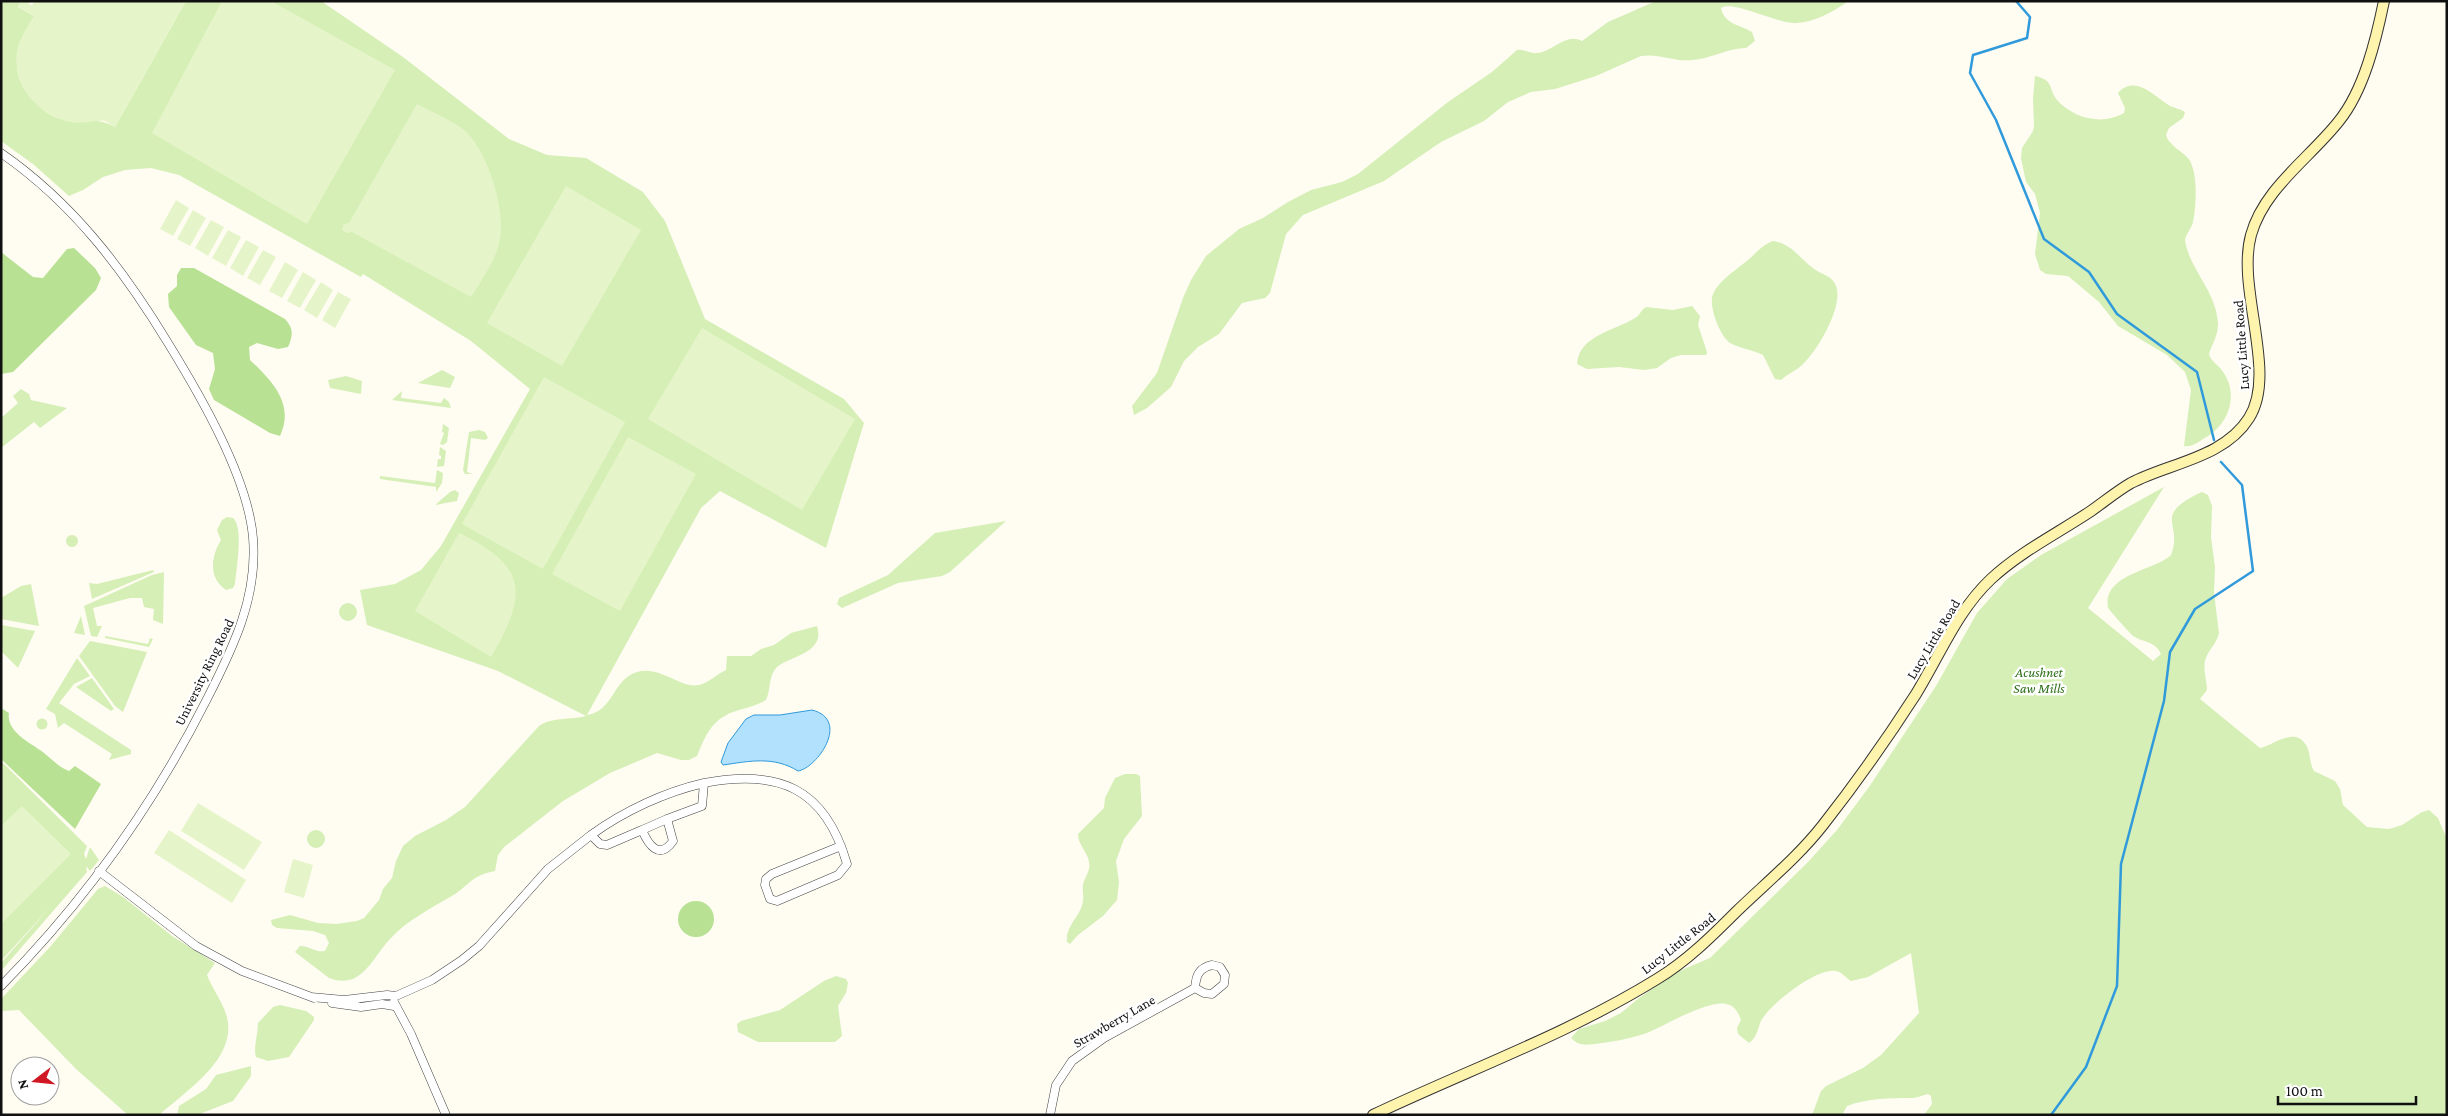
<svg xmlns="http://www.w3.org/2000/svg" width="2448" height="1116" viewBox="0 0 2448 1116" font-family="'Crimson Pro',serif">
<rect width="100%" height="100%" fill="#fffcf2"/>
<!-- green -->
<path fill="#d5efb6" d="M1 1H21L18 7 34 16C16 48 6 74 36 103 43 110 53 118 62 119 81 122 98 117 115 127L186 1H321L403 57 509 139 547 155 586 158 643 192 665 221 705 319 844 399 864 423 826 548 720 491 701 508 587 715C614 711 612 680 637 672 660 665 681 689 699 685 710 682 717 674 726 670L727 656H751L761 649 774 645 791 633 817 626C826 653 790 656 777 667 768 676 771 690 766 700 756 706 744 708 733 712 711 720 705 737 697 756L689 760H681L657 753 610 773 563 801 504 847 498 855 495 871C469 876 470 886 450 897 428 910 408 920 391 938 378 951 371 969 355 978 347 982 336 981 329 978L295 952 300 946C310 946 316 953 325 951L329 943 325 935 313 931 277 928 272 925 271 920 290 915 318 923 336 924 357 921 364 918 379 900 383 889 392 878 396 861 403 846 415 836 446 820 465 807 539 726C551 717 571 720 586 716L498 671 367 625 360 590 395 584 421 570 441 546 530 389 471 341 363 274 361 277 179 175 151 168 125 170 103 177 83 190 69 196 33 164 1 141Z
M1656 1H1849C1832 12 1816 22 1796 23 1777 24 1733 0 1721 8 1724 24 1740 25 1752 32L1755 41 1746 48C1728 48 1710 59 1692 60 1675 62 1658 53 1641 56L1596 76 1555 89 1531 92 1508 102 1484 121 1441 142 1384 181 1303 215 1286 234 1270 293 1265 298 1242 303 1219 334 1198 347 1184 361 1171 387 1147 408 1134 415 1132 406 1157 373 1183 298 1191 280 1206 256 1239 229 1263 218 1288 202 1311 190 1342 182 1358 174 1448 102 1492 72 1517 50C1524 49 1530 54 1537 53 1552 52 1567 32 1582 41L1608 22Z
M2035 76C2054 80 2048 88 2057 100 2073 118 2102 126 2124 113L2125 108 2118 93C2135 74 2154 96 2170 106 2175 108 2180 109 2185 112L2183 118 2169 128 2166 135C2168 144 2181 151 2187 157 2199 169 2196 207 2193 222 2191 229 2186 234 2185 240 2189 269 2217 292 2218 324 2218 336 2212 344 2209 354 2211 362 2219 365 2223 372 2239 394 2229 423 2208 436 2201 440 2192 448 2184 446L2191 390 2185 372 2167 355 2118 326 2099 302 2068 276 2046 274 2040 270 2035 254 2040 213 2035 194 2026 182 2021 158 2022 148 2033 131 2034 126 2033 98Z
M1773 241C1792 244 1799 258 1813 268 1821 275 1832 275 1836 286 1844 306 1817 352 1802 365 1796 371 1787 374 1781 380L1775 379 1763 355C1753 350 1739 348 1730 343 1720 336 1708 306 1713 294 1718 282 1733 272 1743 264 1753 257 1761 245 1773 241Z
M1692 306 1700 316 1698 325 1707 352 1706 355H1681L1671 358 1657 368 1644 370 1619 367 1587 369 1577 364C1579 335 1615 331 1635 318 1640 315 1641 310 1646 307L1673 310Z
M442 370 455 377 450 388 418 383Z
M346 376 362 381 361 394 330 388 328 380Z
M21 389 29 394 31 400 67 408 40 428 34 422 1 448V418L18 403 13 396Z
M402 391 401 398 441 403 444 398 449 402 451 408 392 400Z
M443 424 449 428 447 442 443 445 440 444 444 433 442 432Z
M479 430 485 432 488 438 485 440 471 438 467 472 473 474H465L463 470 469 432Z
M440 447 446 451 444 466 437 467 438 459H441V456L439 455Z
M437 470 443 473 442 483 436 492V487L380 479V476L435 483Z
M2164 487 2088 608 2153 661 2161 654C2155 640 2142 643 2132 635 2129 632 2111 612 2108 608 2102 574 2154 571 2171 555 2184 523 2150 516 2202 492L2208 495 2212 506 2211 537 2215 567 2214 593 2219 633C2217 643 2209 649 2206 658 2202 667 2207 681 2207 690L2200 699 2260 748C2274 745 2295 726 2306 745 2311 753 2309 763 2314 771L2335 781 2340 789 2343 805 2367 827 2389 829 2402 825 2422 812 2429 810 2438 818 2447 839V1115H1924L1932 1104 1931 1096 1928 1094C1923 1095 1917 1098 1912 1098 1890 1098 1868 1098 1847 1106L1842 1115H1812L1821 1091 1826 1086 1863 1068 1881 1055 1919 1013 1911 953 1868 977 1851 981C1846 978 1842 972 1836 971 1817 967 1770 1004 1761 1021 1757 1030 1758 1036 1749 1043L1738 1034 1737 1028 1741 1020C1739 1014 1736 1008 1730 1005 1711 996 1662 1028 1644 1034 1627 1039 1612 1042 1595 1044 1584 1045 1579 1046 1571 1038L1579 1029 1605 1021 1621 1013 1639 998 1677 972 1710 958 1808 862 1837 830 1869 787 1936 686 1977 613 2007 579 2041 555Z
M455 490 459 493 457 501 435 505 450 492Z
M227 517 233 518C244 527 236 570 235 584L233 588 226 590C208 578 211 556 221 540L217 530 222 520Z
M1006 521 950 572 942 576 898 583 842 608 837 604 839 598 888 575 935 533Z
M66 541a6 6 0 1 1 12 0a6 6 0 1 1-12 0Z
M153 570 154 572 92 599 89 583 97 584Z
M164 572 163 624 153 620 154 609 144 607 142 598H130L93 608 97 626H102L97 637 91 636 84 606 152 575Z
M31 584 39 626 1 619V598L21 586Z
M339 612a9 9 0 1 1 18 0a9 9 0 1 1-18 0Z
M81 616 85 635 74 633Z
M1 625 35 631 18 668 1 651Z
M105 636 148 644 150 638 153 639 149 647 105 638Z
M90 641 147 652 123 712 115 706 79 656Z
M77 658 90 676 74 684 59 703 131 750V754L109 760 112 754 64 723 58 728 55 714 46 709Z
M92 678 114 709 111 711 76 687Z
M36.5 724a5.5 5.5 0 1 1 11 0a5.5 5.5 0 1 1-11 0Z
M1 761 87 846 84 854 86 859 90 847 99 860 90 871 86 866 87 872 1 971V963L53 904 1 961Z
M1125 774H1136L1140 776 1142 816 1124 839 1116 861 1119 882 1117 900 1103 916 1078 935 1070 944 1067 942C1065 925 1082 916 1083 900 1084 895 1082 889 1083 884 1085 877 1091 870 1089 862 1087 851 1078 845 1078 834L1104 808 1105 798 1115 778Z
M307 839a9 9 0 1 1 18 0a9 9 0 1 1-18 0Z
M105 886 123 897 172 936 215 963 207 975C212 988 222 1001 226 1014 240 1057 187 1090 159 1115H128L76 1069 19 1010 1 1011V999L50 947 98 889Z
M836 976 846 979 848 983 846 993 838 1006 842 1036 835 1042H758L738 1032 737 1024 741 1021 780 1010 824 981Z
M280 1005 306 1011 314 1017V1020L289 1057 268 1061 256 1057C253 1047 258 1035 258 1023L273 1007Z
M251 1066V1076L233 1101 197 1115H177L179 1106 206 1089 216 1075Z"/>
<!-- forest -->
<path fill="#b8e194" d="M74 248 95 268 101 278 96 290 13 372 1 374V252L33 277 43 278 67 249Z
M181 268H194L285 319C294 329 293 335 288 347L278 349 257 343 249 347 250 360C272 381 295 404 280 436L270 433 214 400 209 389 215 369 213 353 196 345 169 307 168 294 177 286V275Z
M1 708 9 713C6 731 29 742 40 750 50 757 58 767 69 771L75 766 101 784 75 829 1 759Z
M678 919a18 18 0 1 1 36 0a18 18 0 1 1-36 0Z"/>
<!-- pitch -->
<path fill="#e6f5c9" d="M21 1H30L29 4 32 5 35 1H186L115 127C112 126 108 122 105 121 100 120 81 124 70 122 37 115 9 82 18 47 21 36 28 26 34 16L18 7Z
M222 1H271L395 70 307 224 152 133Z
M417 104C432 112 451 120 464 130 488 151 505 208 500 239 496 261 482 279 471 297L352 232 347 233 342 230 344 224 349 223Z
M566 186 641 230 562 366 487 323Z
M176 200 189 208 173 236 160 229Z
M193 210 206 218 190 246 177 239Z
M211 220 224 227 208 256 195 248Z
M228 230 241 237 226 266 212 258Z
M246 240 259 247 243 276 230 268Z
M263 250 276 257 260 285 247 278Z
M285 262 298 270 282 298 269 291Z
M303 272 316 280 300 308 287 301Z
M321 282 333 290 317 318 304 310Z
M338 292 351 299 335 328 322 320Z
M702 328 855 419 802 510 648 419Z
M544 377 625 422 543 569 462 524Z
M628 437 696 474 620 611 552 574Z
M459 533C528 566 528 594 491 657L415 611Z
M198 803 262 842 244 870 181 831Z
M22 806 71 854 1 924V826Z
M169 830 246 880 232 903 154 853Z
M293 859 313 865 304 898 284 892Z"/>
<!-- water -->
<path fill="#b1e1fc" stroke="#309adb" d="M812 710C851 720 817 768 798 771 774 756 750 761 723 765L721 762 728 743 746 719 754 715H780Z"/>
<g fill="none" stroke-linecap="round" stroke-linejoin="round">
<!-- stream -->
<path stroke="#309adb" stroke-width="2.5" d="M2016 1 2030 17 2027 38 1973 55 1970 73 1996 120 2044 239 2089 272 2117 314 2197 372 2214 440
M2051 1115 2086 1067 2117 986 2121 864 2164 701 2170 652 2195 609 2253 571 2242 485 2221 462"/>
<!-- street casing -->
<g stroke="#434343" stroke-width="9">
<path id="street" d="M1 153C73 203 123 269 168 343 200 395 248 477 253 538 258 597 233 648 207 699 154 804 84 902 1 986
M667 819 642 830C648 844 659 861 673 841L667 819 702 806 704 783C778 769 825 787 847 864L838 875 777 901 770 899 765 885 766 879 772 874 841 846
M642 830 607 845 600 844 591 835C624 811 665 792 704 783
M99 871 196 946 242 971 314 998
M1212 965 1220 967 1225 975 1224 984 1212 994 1204 993 1195 988C1196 975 1199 968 1212 965Z
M311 997 344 1000 387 995 396 996 432 980 462 960 479 946 548 869 591 835
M394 1002 411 1034 446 1115
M332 1003 361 1007 382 1004 394 1006
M1050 1115 1056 1085 1072 1061 1104 1038 1195 988"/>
</g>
<!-- secondary casing -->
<g stroke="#323232" stroke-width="12">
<path id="secondary" d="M1373 1115C1468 1070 1568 1034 1657 979 1687 961 1713 935 1737 911 1766 883 1798 857 1823 825 1856 783 1887 739 1916 694 1940 655 1957 611 1991 579 2020 552 2058 533 2091 511 2104 502 2117 491 2131 483 2169 463 2224 458 2249 418 2278 373 2236 289 2251 235 2264 188 2310 158 2339 121 2364 90 2376 40 2384 1"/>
</g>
<!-- street -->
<use href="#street" stroke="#fff" stroke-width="8"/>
<!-- secondary -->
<use href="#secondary" stroke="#fff4ad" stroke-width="10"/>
</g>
<g text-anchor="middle" stroke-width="5" stroke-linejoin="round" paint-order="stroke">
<!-- street labels -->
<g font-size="14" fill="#101010" stroke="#fff">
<text transform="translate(2241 345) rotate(-94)" y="5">Lucy Little Road</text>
<text transform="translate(1933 639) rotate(-59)" y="5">Lucy Little Road</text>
<text transform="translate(204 672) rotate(-64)" y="5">University Ring Road</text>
<text transform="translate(1678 943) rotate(-38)" y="5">Lucy Little Road</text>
<text transform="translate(1114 1021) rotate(-30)" y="5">Strawberry Lane</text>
</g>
<!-- park labels -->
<g font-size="14" font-style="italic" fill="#2c6f18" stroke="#fff">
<text x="2039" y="677">Acushnet<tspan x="2039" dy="16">Saw Mills</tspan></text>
</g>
</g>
<!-- border -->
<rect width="2448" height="1116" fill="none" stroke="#101010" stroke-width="5"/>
<!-- north arrow -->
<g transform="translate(35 1081) rotate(254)"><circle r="24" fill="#ffffff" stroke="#9f9f9f"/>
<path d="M0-4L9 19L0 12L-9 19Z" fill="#cf1824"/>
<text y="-8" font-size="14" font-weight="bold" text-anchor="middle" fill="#101010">N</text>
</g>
<!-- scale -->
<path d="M2278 1096v8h138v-8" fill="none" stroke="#101010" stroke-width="2.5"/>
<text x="2286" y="1096" font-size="15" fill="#101010" stroke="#ffffff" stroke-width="4" paint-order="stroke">100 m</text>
</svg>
